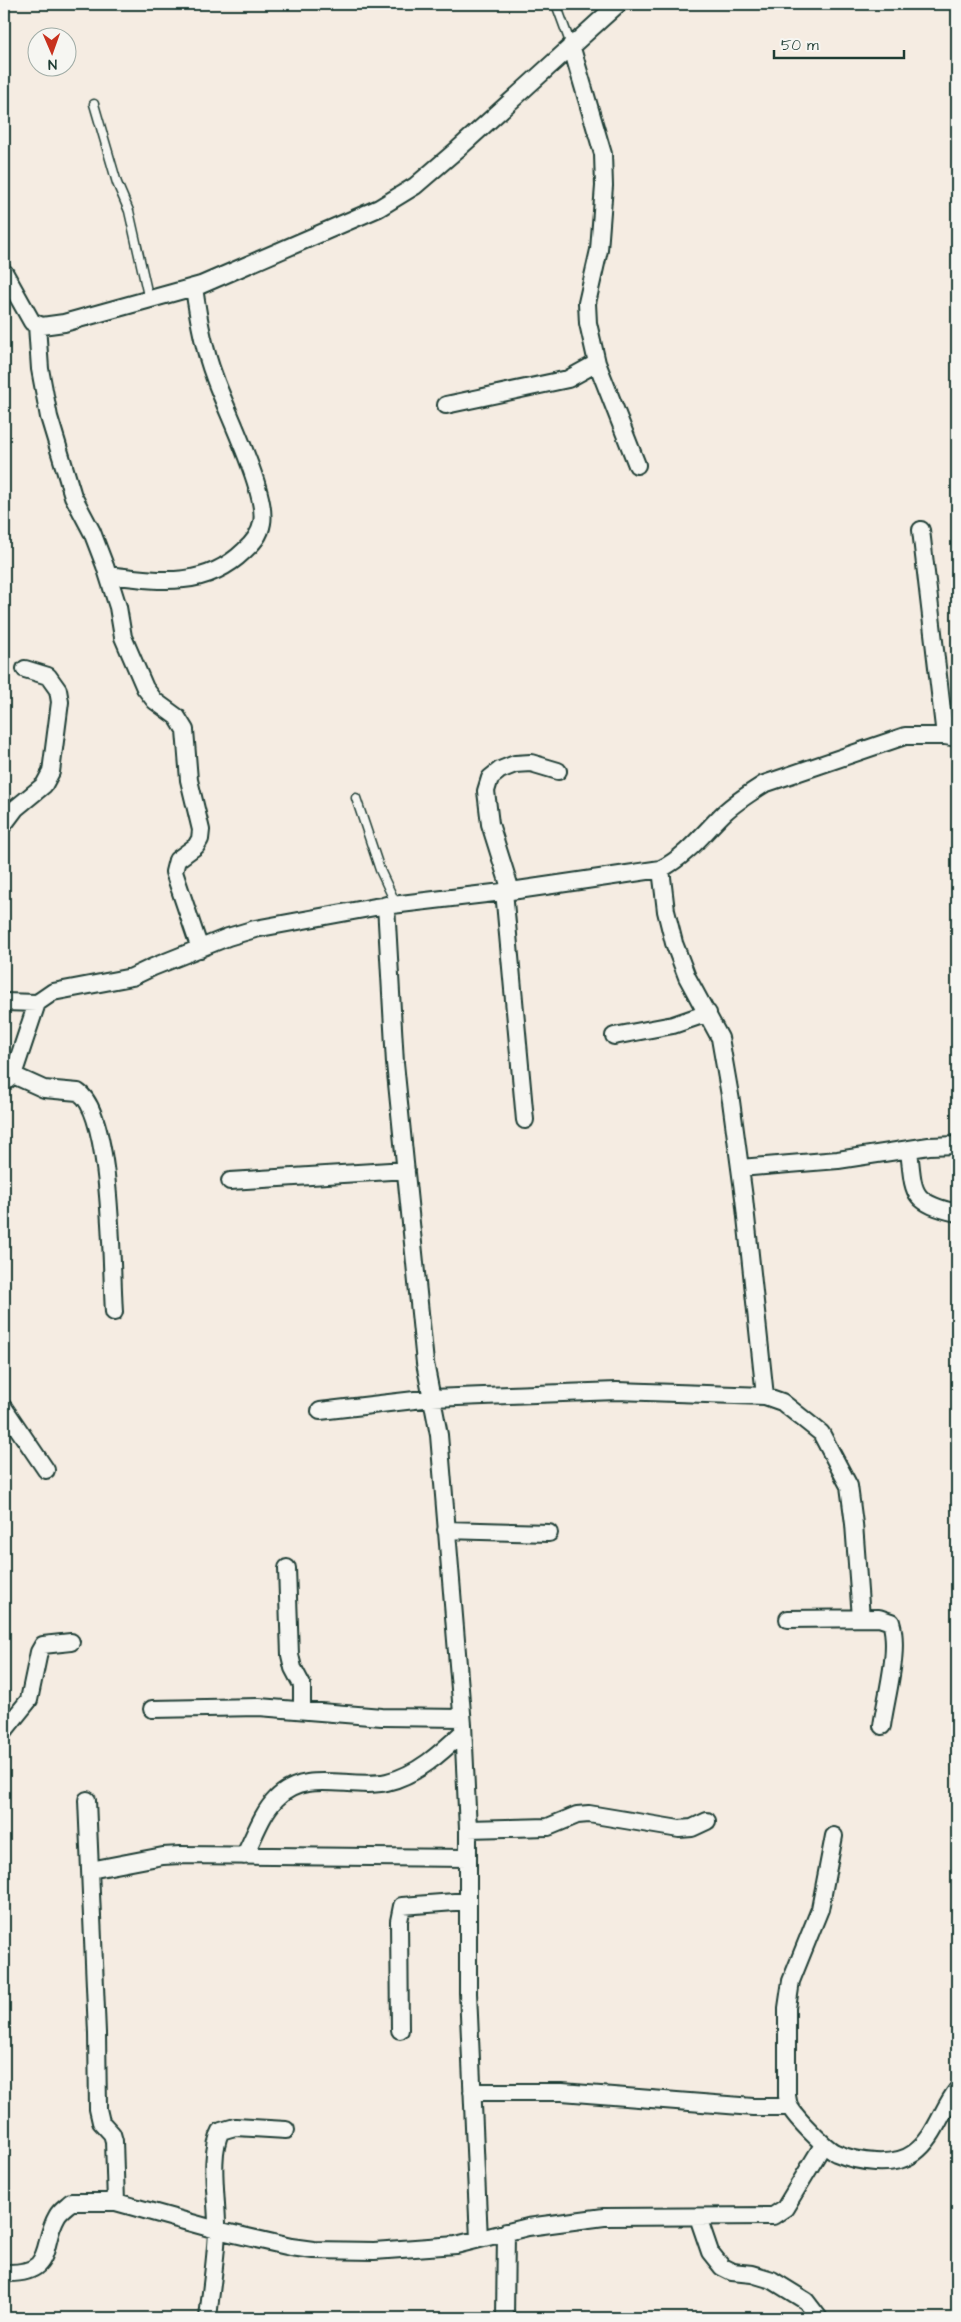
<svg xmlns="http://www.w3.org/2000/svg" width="961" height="2322" viewBox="0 0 961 2322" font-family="'Architects Daughter',sans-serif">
<rect width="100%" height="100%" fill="#f5ece2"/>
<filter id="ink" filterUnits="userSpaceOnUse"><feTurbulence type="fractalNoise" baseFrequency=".02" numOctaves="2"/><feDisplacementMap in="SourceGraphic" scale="10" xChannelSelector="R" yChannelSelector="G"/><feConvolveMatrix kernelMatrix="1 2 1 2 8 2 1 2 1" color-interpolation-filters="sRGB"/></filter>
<g filter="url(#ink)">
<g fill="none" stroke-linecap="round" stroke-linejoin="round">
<!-- service casing -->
<g stroke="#1f3d34" stroke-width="11">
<path id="service" d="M556 4 571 45
M94 104 117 183 129 211 149 300
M356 798 380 870 396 904"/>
</g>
<!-- minor casing -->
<g stroke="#1f3d34" stroke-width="20">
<path id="minor" d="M571 45 603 154 604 186 599 250 587 303 588 323 597 363 637 465
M4 272 32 322 42 326 64 323 201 285 379 208 415 186 458 149 618 4
M37 325 40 369 49 417 73 496 92 532 105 566 118 607 123 637 145 688 155 701 177 717 185 730 189 780 201 830 200 839 196 846 177 860 174 872 200 949
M446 405 568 379 597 363
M921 530 945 736
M108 575C158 581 205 589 244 551 253 543 260 535 262 523 268 493 225 409 214 376 203 347 198 317 194 287
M4 824 16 808 44 785 51 772 60 702 58 690 48 676 25 669
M661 869 666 911 674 943 687 977 720 1038 731 1101 744 1198 765 1396
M504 891 525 1120
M511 891 490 824 486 791 490 778 500 770 515 764 531 763 558 771
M386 905 395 1063 425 1363 439 1435 463 1725 468 1829V1993L479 2239
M4 1002 37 1003
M614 1036 673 1025 708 1013
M13 1075 44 1089 78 1092C113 1113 111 1271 114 1312
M4 1083 13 1075 37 1003 53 992 132 977 153 967 228 937 255 929 375 907 511 891 661 869C688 855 704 832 725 812 737 801 750 793 764 784L905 736H945L957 738
M909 1150C914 1194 910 1202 957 1213
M740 1168 838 1160 929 1146 957 1145
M230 1181 406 1170
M4 1408 46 1470
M320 1411 432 1398 617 1391 765 1396 782 1402 821 1433 849 1486 854 1524 861 1618
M446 1530 549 1533
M287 1568 290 1655 293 1668 302 1685V1709
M788 1619 879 1618 891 1622C900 1650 886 1696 882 1726
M152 1709 259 1707 382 1717 462 1718
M4 1731 29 1700 39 1652 43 1645 71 1642
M87 1800 97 2033 98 2109 101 2122 112 2134 114 2141 116 2202
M468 1829 548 1827 577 1815 589 1814 679 1829 692 1828 707 1821
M834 1836 820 1909 791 1981 787 2008V2096C788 2100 788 2104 790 2107 795 2117 826 2149 836 2153 857 2162 894 2168 914 2153 936 2137 941 2110 957 2090
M244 1856C254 1838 261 1814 276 1799 305 1768 351 1790 387 1782 417 1775 441 1753 463 1732
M90 1870 163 1856 180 1855 468 1858
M400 2030 399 1921 402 1906 468 1901
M472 2092H562L753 2107H790
M698 2217 710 2252 722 2267 732 2272 752 2274 772 2280 806 2301 819 2318
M4 2273C56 2275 40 2245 57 2216 60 2210 67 2206 71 2202H116L217 2230 291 2247 313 2250 374 2251 456 2245 528 2227 604 2217 773 2216 785 2208 823 2145
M208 2318C211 2289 216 2259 217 2230 218 2204 208 2154 221 2131L235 2127 286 2130
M505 2318 506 2232"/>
</g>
<!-- service -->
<use href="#service" stroke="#f6f6f2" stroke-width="8"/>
<!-- minor -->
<use href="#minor" stroke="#f6f6f2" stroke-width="16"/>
</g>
</g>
<!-- margin -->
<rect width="961" height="2322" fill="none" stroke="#f6f6f2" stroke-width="20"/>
<rect x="10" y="10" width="941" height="2302" fill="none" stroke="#1f3d34" stroke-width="2" filter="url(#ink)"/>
<!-- north arrow -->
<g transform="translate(52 52) rotate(178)"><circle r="24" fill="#f6f6f2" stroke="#a0aca6"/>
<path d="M0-4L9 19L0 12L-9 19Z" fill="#c8321e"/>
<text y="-8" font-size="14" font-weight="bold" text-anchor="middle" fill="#1f3d34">N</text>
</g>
<!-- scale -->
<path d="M774 50v8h130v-8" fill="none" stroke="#1f3d34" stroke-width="2.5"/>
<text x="781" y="50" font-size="15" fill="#1f3d34" stroke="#f6f6f2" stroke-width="4" paint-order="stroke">50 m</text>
</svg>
